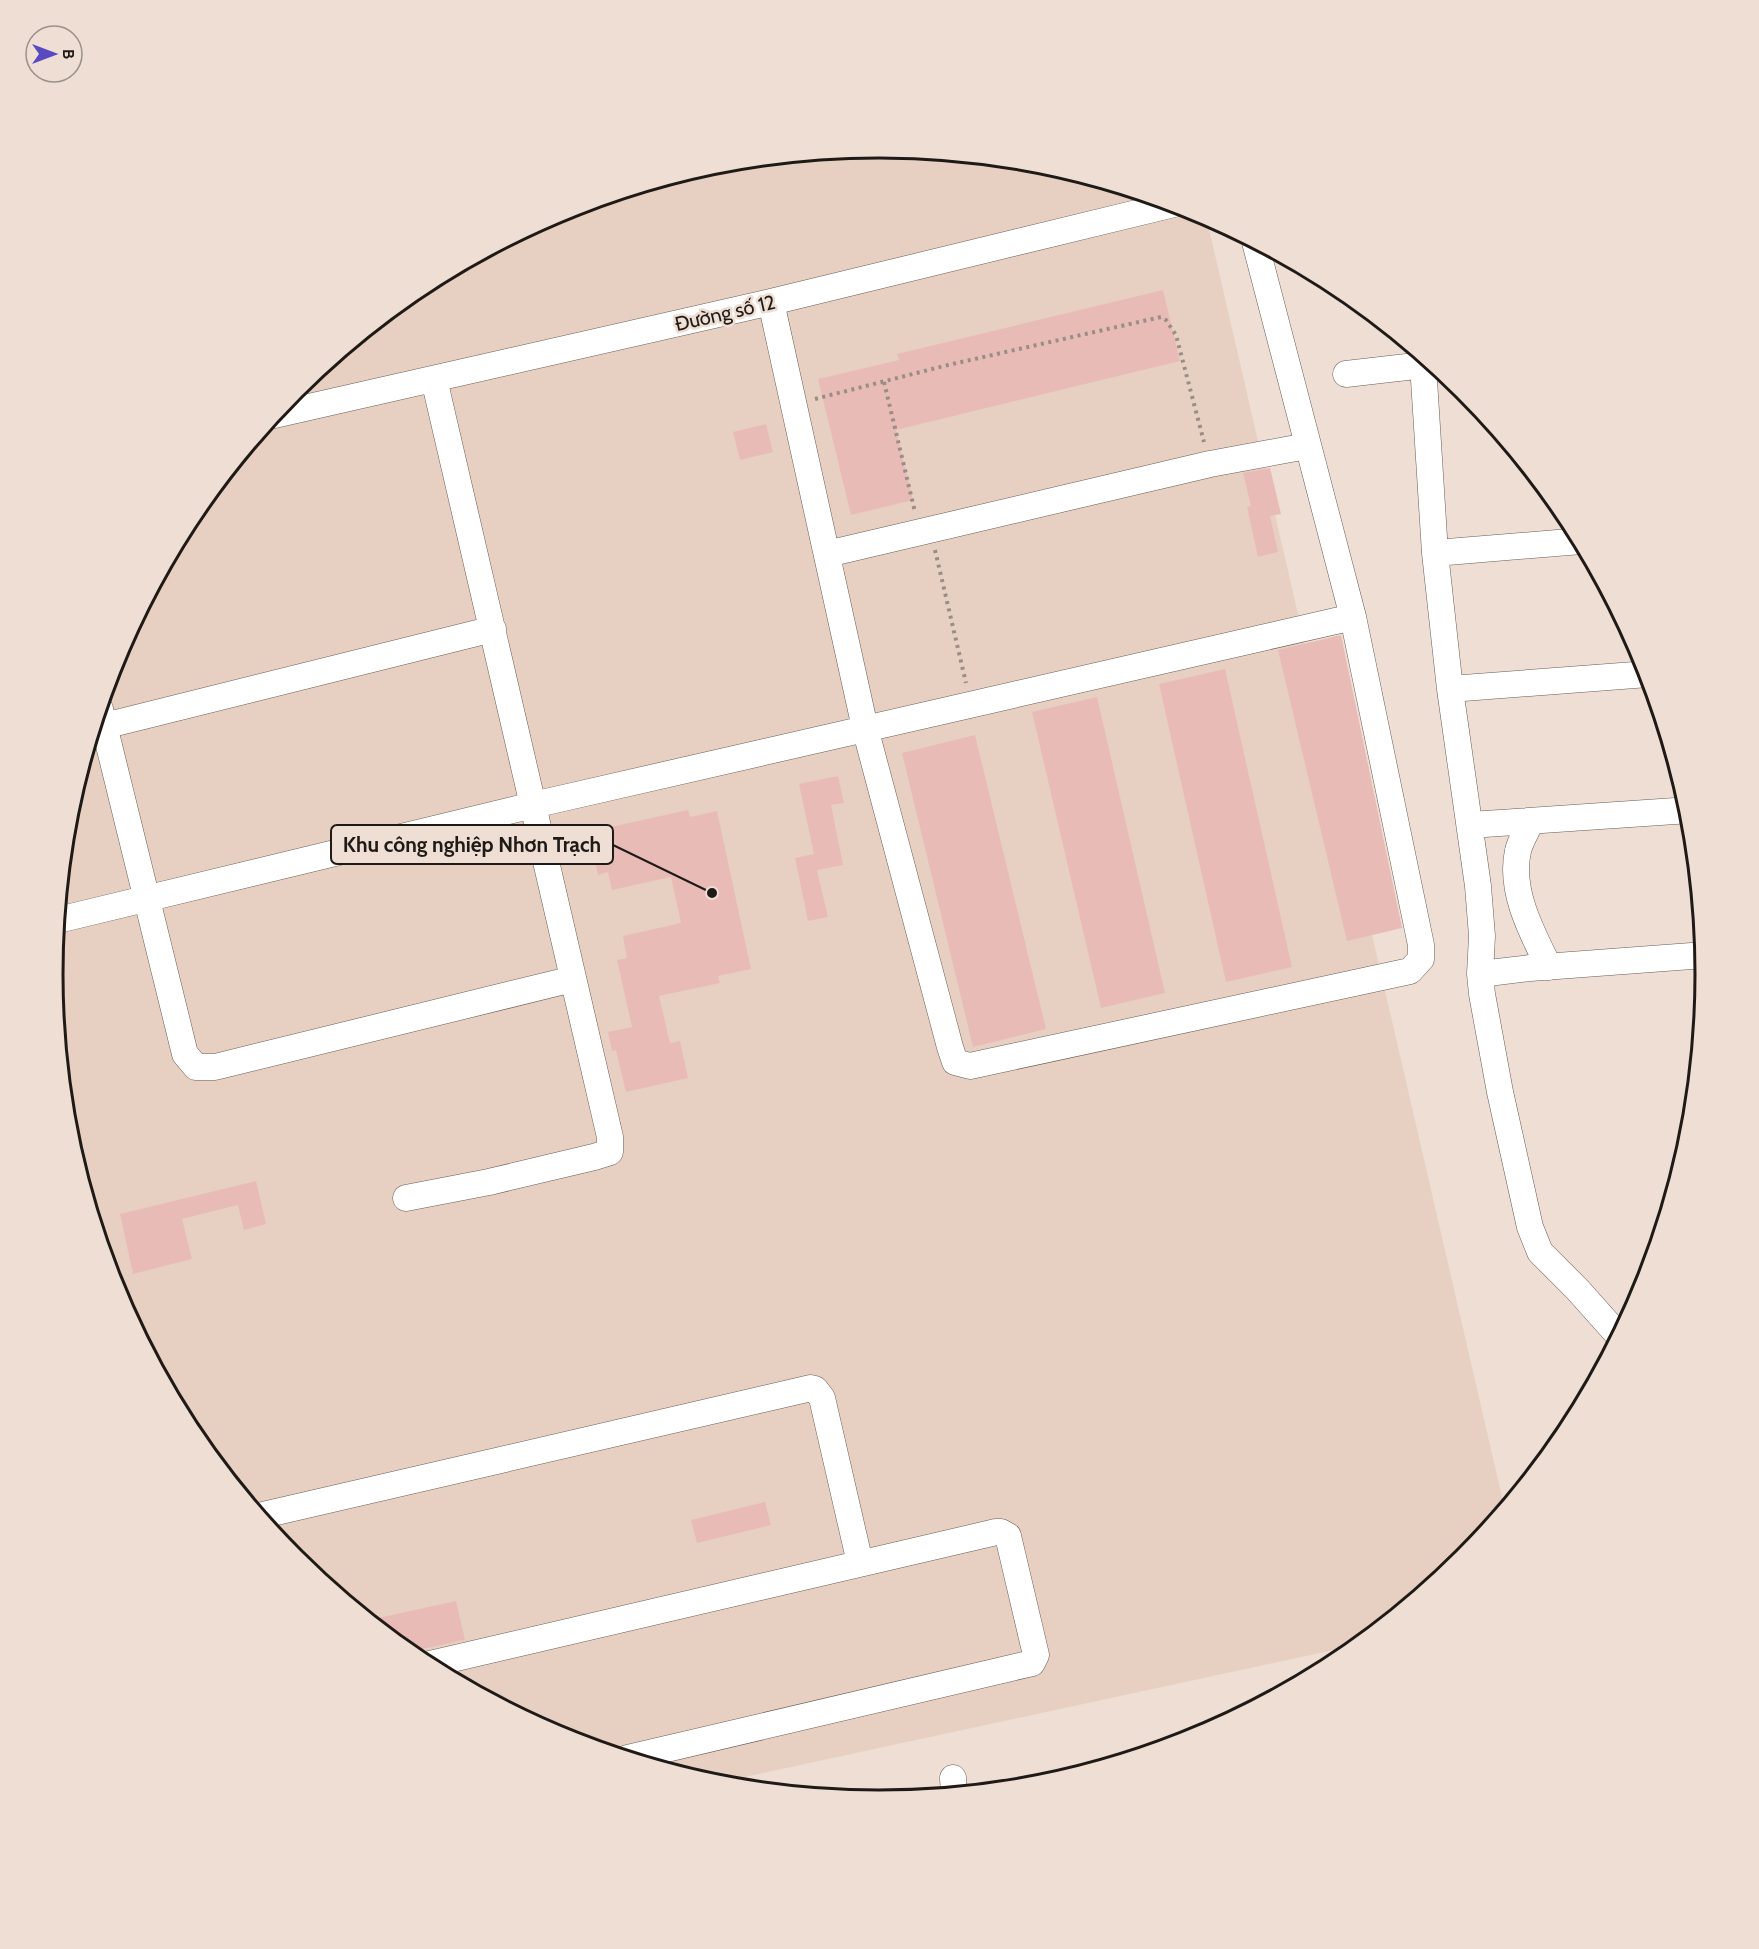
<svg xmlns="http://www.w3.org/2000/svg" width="1759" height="1949" viewBox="0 0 1759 1949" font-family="Cabin,sans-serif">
<rect width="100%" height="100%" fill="#eeded4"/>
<!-- built -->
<path fill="#e7d0c2" d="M880 148 1041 163 1196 211 1206 216 1505 1510 1464 1560 1361 1644 712 1784 563 1738 420 1662 294 1559 192 1434 115 1291 68 1136 53 974 68 813 116 658 192 515 295 389 420 287 563 210 718 163Z"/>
<!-- building -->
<path fill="#e8bbb7" d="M1163 290 1180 361 896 430 913 500 851 515 818 379 899 360 897 354Z
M766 424 773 452 740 460 733 432Z
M1270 468 1281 514 1270 516 1278 552 1258 557 1247 507 1251 506 1243 473Z
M1341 635 1402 928 1347 941 1278 650Z
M1225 669 1292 967 1226 982 1159 684Z
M1097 697 1165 993 1101 1008 1032 712Z
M975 735 1046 1029 973 1047 902 753Z
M838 776 844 803 831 805 843 865 817 870 828 917 808 921 795 858 814 854 799 784Z
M688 810 690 817 717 811 751 969 718 976 720 983 659 996 670 1043 680 1041 688 1078 626 1092 616 1050 612 1051 608 1032 632 1027 617 960 627 958 623 936 681 923 671 877 612 890 608 872 598 875 588 832Z
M256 1181 266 1224 244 1230 238 1205 182 1219 192 1259 133 1274 120 1214Z
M765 1502 771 1525 697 1543 691 1520Z
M456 1601 465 1640 408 1652 369 1620Z"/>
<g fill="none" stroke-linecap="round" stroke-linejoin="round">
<!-- minor casing -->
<g stroke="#695c54" stroke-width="27">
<path id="minor" d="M771 302 865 728 950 1047 955 1062 970 1066 1410 971 1421 959V945L1353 617 1255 242
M1423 364 1435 553 1450 689 1478 886 1482 936 1480 974 1482 994 1500 1092 1530 1227 1540 1252 1577 1289 1619 1336
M1346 374 1433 364
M274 415 771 302 1174 204
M1435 553 1581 541
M827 554 1210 464 1307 446
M1450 689 1648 674
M100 709 185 1054 196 1067H215L573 979
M104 726 493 629
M1531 821C1527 831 1520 841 1518 851 1509 890 1532 933 1549 967
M1470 825 1690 810
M58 920 533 805 1353 617
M1480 974 1530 968 1705 955
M406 1198 489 1182 594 1157 610 1152V1137L434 379
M259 1516 811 1388 815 1389 822 1398 860 1563
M426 1665 996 1532H1001L1008 1536 1036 1655 1032 1663 628 1758
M953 1778 954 1794"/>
</g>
<!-- path -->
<path stroke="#998e86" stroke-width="4" stroke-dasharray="3 4.5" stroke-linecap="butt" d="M884 382 915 512
M815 399 948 365 1161 317 1166 320 1176 335 1204 442
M935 550 966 683"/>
<!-- minor -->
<use href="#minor" stroke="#fff" stroke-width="26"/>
</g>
<g text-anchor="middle" stroke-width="5" stroke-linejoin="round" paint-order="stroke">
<!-- street labels -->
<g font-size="20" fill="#1f1a16" stroke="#eeded4">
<text transform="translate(725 313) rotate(-13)" y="7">Đường số 12</text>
</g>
</g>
<!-- crop -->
<path d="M0 0H1759V1949H0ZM63 974a816 816 0 1 1 1632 0a816 816 0 1 1-1632 0Z" fill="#eeded4" fill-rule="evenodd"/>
<path fill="none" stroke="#1f1a16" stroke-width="3" d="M63 974a816 816 0 1 1 1632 0a816 816 0 1 1-1632 0Z"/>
<!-- callouts -->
<path fill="none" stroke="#1f1a16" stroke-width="2" d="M712 893L613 845"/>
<circle fill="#1f1a16" stroke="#eeded4" stroke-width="2" cx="712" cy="893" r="6"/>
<rect fill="#eeded4" stroke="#1f1a16" stroke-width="2" x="331" y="825" width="282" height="39" rx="6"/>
<g font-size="21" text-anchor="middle" font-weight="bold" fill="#1f1a16">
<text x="472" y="852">Khu công nghiệp Nhơn Trạch</text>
</g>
<!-- north arrow -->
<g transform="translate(54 54) rotate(90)"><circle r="28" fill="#eeded4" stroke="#9b9088" stroke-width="1.5"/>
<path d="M0-4.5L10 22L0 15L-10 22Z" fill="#594ac2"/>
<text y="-9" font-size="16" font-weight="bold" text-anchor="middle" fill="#1f1a16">B</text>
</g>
</svg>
